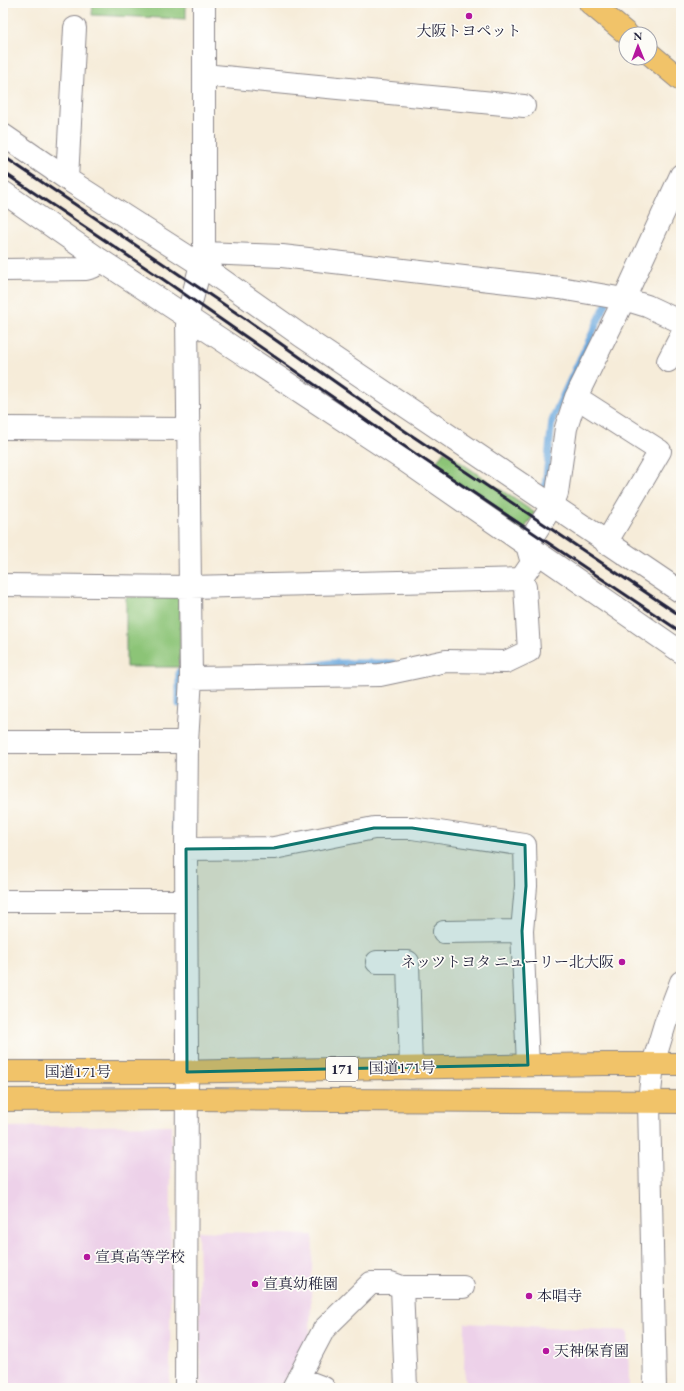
<svg xmlns="http://www.w3.org/2000/svg" width="684" height="1391" viewBox="0 0 684 1391" font-family="'EB Garamond','Noto Serif JP',serif">
<rect width="100%" height="100%" fill="#fdfcf7"/>
<filter id="ink" filterUnits="userSpaceOnUse"><feTurbulence type="fractalNoise" baseFrequency=".025" numOctaves="2"/><feDisplacementMap in="SourceGraphic" scale="8" xChannelSelector="R" yChannelSelector="G"/><feConvolveMatrix kernelMatrix="1 2 1 2 8 2 1 2 1" color-interpolation-filters="sRGB"/></filter>
<filter id="wash" filterUnits="userSpaceOnUse"><feTurbulence type="fractalNoise" baseFrequency=".012" numOctaves="4" result="noise"/><feDisplacementMap in="SourceGraphic" scale="16" xChannelSelector="R" yChannelSelector="G"/><feGaussianBlur stdDeviation="0.9" result="paint"/><feColorMatrix in="noise" values="0 0 0 0 0 0 0 0 0 0 0 0 0 0 0 0 0 1.4 0 .05"/><feComposite in="paint" operator="in"/></filter>
<g filter="url(#wash)">
<rect width="100%" height="100%" fill="#f6ecd9"/>
<!-- built -->
<path fill="#edd1e9" d="M171 1125 170 1388H3V1127Z
M198 1231 313 1235 310 1333 281 1388H201Z
M465 1323 628 1331 629 1388H467L464 1370Z"/>
<!-- green -->
<path fill="#8cc477" stroke="#577359" d="M93 3H186V19L92 15Z
M444 451 535 513 523 531 432 469Z
M180 596V667H126V597Z"/>
<g fill="none" stroke-linecap="round" stroke-linejoin="round">
<!-- stream -->
<path stroke="#6ca9de" stroke-width="7" d="M545 486 552 421 558 406 606 304
M311 666 330 663H393
M179 704V672
M175 828 176 783"/>
</g>
</g>
<g filter="url(#ink)">
<g fill="none" stroke-linecap="round" stroke-linejoin="round">
<!-- minor casing -->
<g stroke="#8c878a" stroke-width="24">
<path id="minor" d="M204 75 524 106
M3 135 67 179 201 265 303 337 681 592
M67 179 75 28
M3 192 99 259 401 458 681 652
M204 253 282 256 560 288 624 299 647 306 681 322
M3 270 86 269 93 267 99 259
M668 361 681 336
M576 397 660 451 606 543
M3 428 189 429
M521 579 532 563 527 545 552 506 557 493 566 428 576 397 617 314 681 175
M3 585 191 587 521 579
M191 678 380 675 446 661 506 662 529 651 525 587 521 579
M3 742H187
M186 849 274 848 374 828H412L525 845 526 886 522 931 528 1065
M3 901H186
M444 932 522 931
M377 962H408L411 1068
M402 1287 406 1388
M298 1378 324 1388
M186 1388 187 1050 186 849 187 742 191 678 187 318 204 253V3
M293 1388 324 1329 371 1283H391L402 1287H463"/>
</g>
<!-- tertiary casing -->
<g stroke="#8c878a" stroke-width="24">
<path id="tertiary" d="M655 1388 649 1102 653 1064 665 1024 681 982"/>
</g>
<!-- trunk casing -->
<g stroke="#8c878a" stroke-width="24">
<path id="trunk" d="M590 3 627 34
M650 54 681 80
M3 1072H172L604 1064H681
M3 1100 187 1099 681 1102"/>
</g>
<!-- minor -->
<use href="#minor" stroke="#fff" stroke-width="22"/>
<!-- tertiary -->
<use href="#tertiary" stroke="#fff" stroke-width="22"/>
<!-- trunk -->
<use href="#trunk" stroke="#f1c369" stroke-width="22"/>
<!-- rail -->
<path stroke="#22223b" stroke-width="3" d="M3 156 247 320 405 431 681 616
M3 172 164 280 383 432 681 632"/>
</g>
</g>
<!-- marked area -->
<path fill="#0f766e" fill-opacity="0.2" stroke="#0f766e" stroke-width="3" stroke-linejoin="round" d="M374 828H412L525 845 526 886 522 931 528 1065 187 1072 186 849 274 848Z"/>
<!-- markers -->
<g fill="#b5179e" stroke="#fdfcf7" stroke-width="1.5">
<circle cx="469" cy="16" r="4"/>
<circle cx="622" cy="962" r="4"/>
<circle cx="87" cy="1257" r="4"/>
<circle cx="255" cy="1284" r="4"/>
<circle cx="529" cy="1296" r="4"/>
<circle cx="546" cy="1351" r="4"/>
</g>
<g text-anchor="middle" stroke-width="3.5" stroke-linejoin="round" paint-order="stroke">
<!-- shield labels -->
<rect fill="#fdfcf7" stroke="#646373" stroke-width="1" x="326" y="1057" width="32" height="24" rx="3"/>
<g font-size="14" font-weight="bold" fill="#22223b">
<text x="342" y="1074">171</text>
</g>
<!-- poi labels -->
<g font-size="15" fill="#22223b" stroke="#fdfcf7" text-anchor="start">
<text x="469" y="36" text-anchor="middle">大阪トヨペット</text>
<text x="614" y="967" text-anchor="end">ネッツトヨタ ニューリー北大阪</text>
<text x="95" y="1262">宣真高等学校</text>
<text x="263" y="1289">宣真幼稚園</text>
<text x="537" y="1301">本唱寺</text>
<text x="554" y="1356">天神保育園</text>
</g>
<!-- street labels -->
<g font-size="15" fill="#22223b" stroke="#fdfcf7">
<text transform="translate(402 1068) rotate(-1)" y="5">国道171号</text>
<text x="78" y="1077">国道171号</text>
</g>
</g>
<!-- margin -->
<rect width="684" height="1391" fill="none" stroke="#fdfcf7" stroke-width="16"/>
<!-- north arrow -->
<g transform="translate(638 46) rotate(359)"><circle r="19" fill="#fdfcf7" stroke="#a5a5ac"/>
<path d="M0-3L7 15L0 10L-7 15Z" fill="#b5179e"/>
<text y="-6" font-size="11" font-weight="bold" text-anchor="middle" fill="#22223b">N</text>
</g>
</svg>
